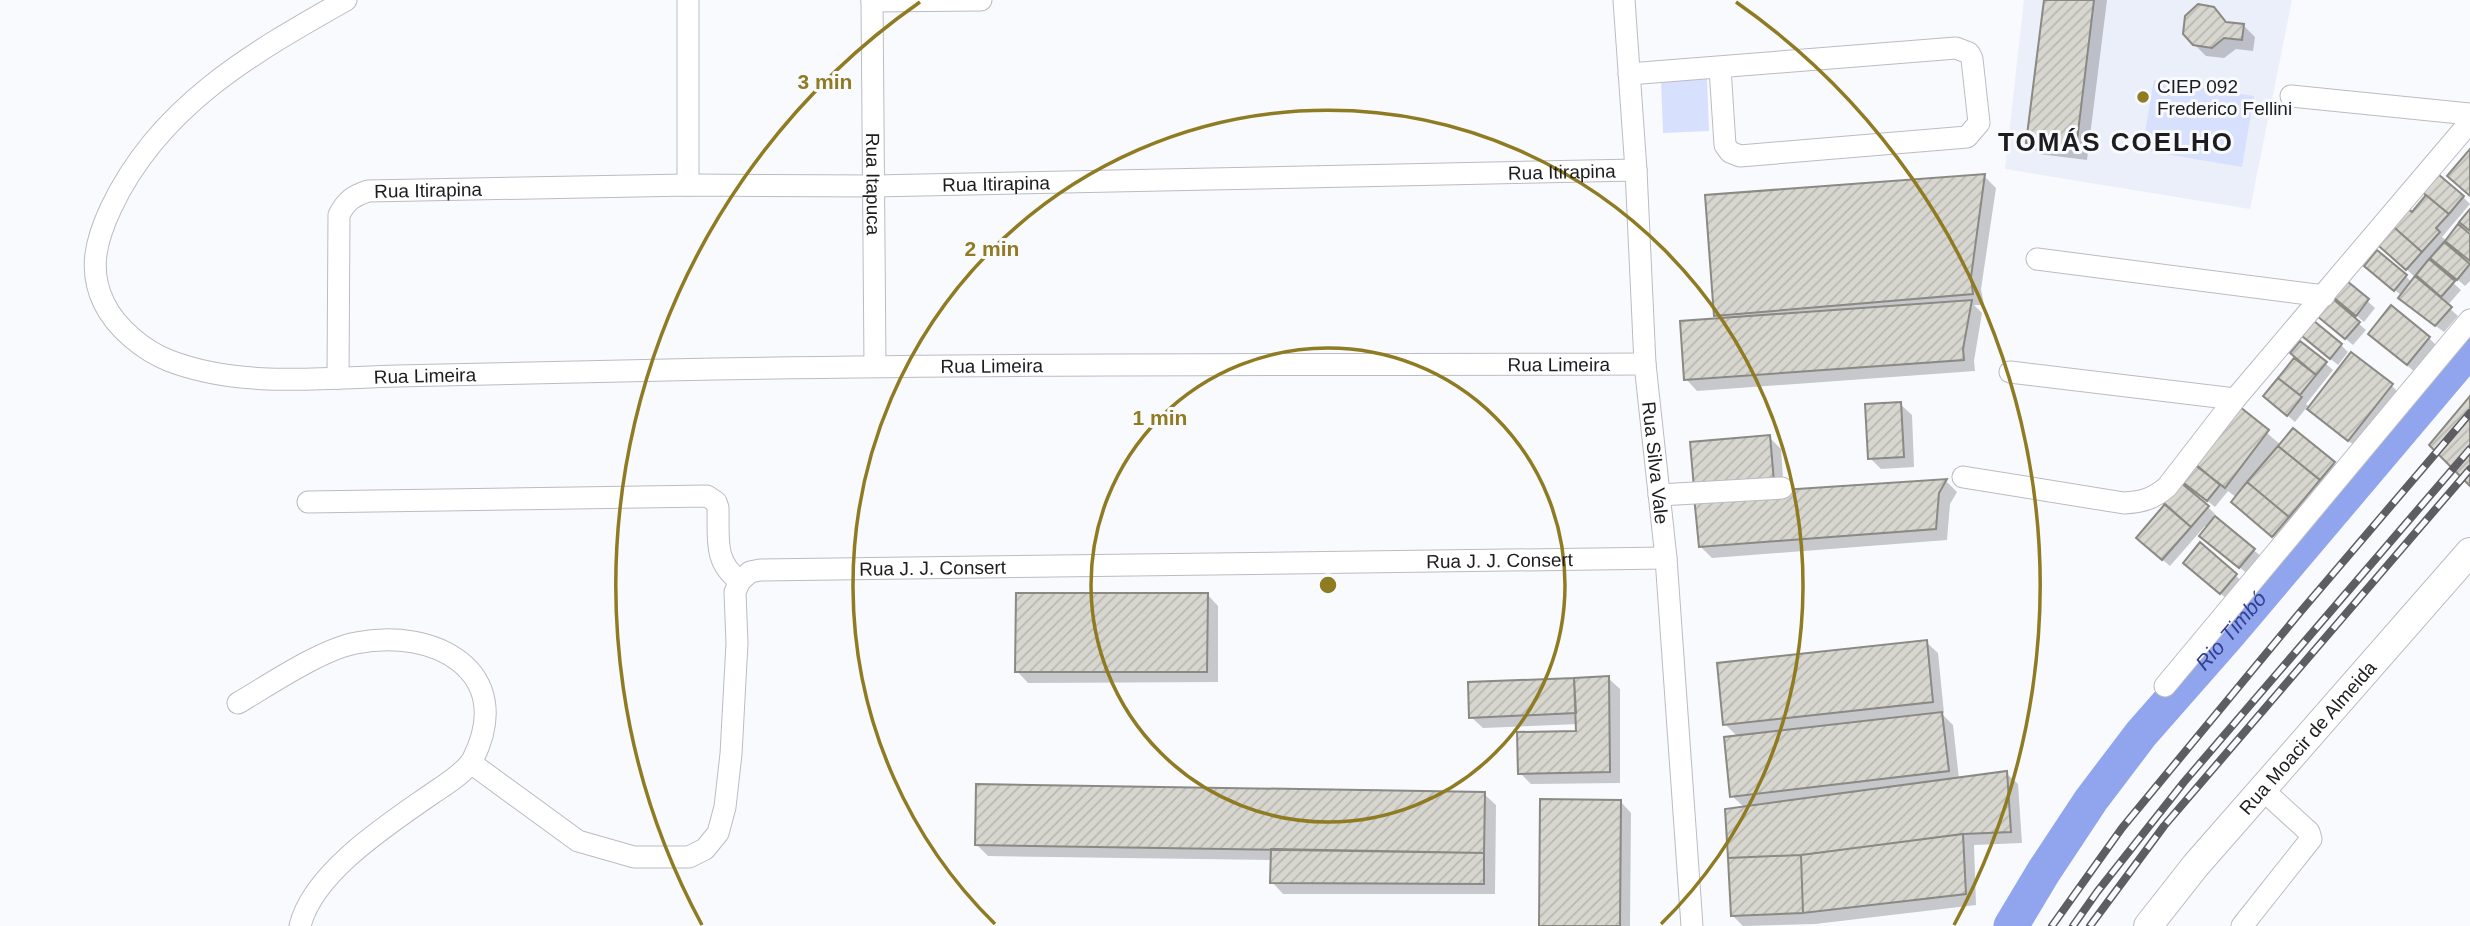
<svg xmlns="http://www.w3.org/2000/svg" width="2470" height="926" viewBox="0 0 2470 926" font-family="Helvetica,sans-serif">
<defs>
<pattern id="building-hatch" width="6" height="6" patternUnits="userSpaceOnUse" patternTransform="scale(1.75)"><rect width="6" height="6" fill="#d7d6cf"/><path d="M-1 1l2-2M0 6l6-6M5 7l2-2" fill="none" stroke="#b8b7b1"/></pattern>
</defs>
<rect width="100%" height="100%" fill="#f9fafe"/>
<!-- built -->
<path fill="#ebeffa" d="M2024 0H2292L2250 209 2005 169Z"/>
<!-- green -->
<path fill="#d7e0fc" d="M1707 79 1709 131 1663 133 1661 80Z
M2154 80 2254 96 2242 167 2142 150Z"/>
<!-- shadow -->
<path fill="#0003" d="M2046 0H2107L2087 160 2039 154 2028 143Z
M2228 24 2243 25 2255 37 2253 51 2236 49 2224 58 2206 56 2194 44Z
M1984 176 1996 188 1981 289 1984 305H1974L1982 313 1974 361 1975 371 1697 391 1686 379 1721 320 1716 315Z
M2463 197 2470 204 2442 237 2447 241 2470 236V260L2456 249 2454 251 2470 266V281L2465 286 2431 256 2428 260 2461 290 2447 306 2458 316 2444 332 2407 305 2402 296 2374 273 2406 276 2412 283 2416 278 2382 247 2412 215Z
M2347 283 2375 308 2364 322 2343 304Z
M2327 323H2358L2366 330 2353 345Z
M2429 338 2436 345 2415 372 2377 341Z
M2311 343 2341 345 2348 352 2338 365Z
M2296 358 2325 363 2333 370 2306 404 2310 408 2392 386 2399 393 2356 447 2307 407 2295 422 2265 396Z
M1900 404 1912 415 1914 467 1881 469 1870 458Z
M2235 406 2281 445 2333 463 2341 470 2281 543 2240 509 2237 498 2228 491 2215 507 2190 487Z
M1769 437 1781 449 1784 492 1946 481 1957 492 1950 504 1947 540 1712 558 1700 546Z
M2208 507 2215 514 2213 517 2262 557 2248 574 2208 543V528L2205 526 2170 566 2145 545Z
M2201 545 2244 583 2228 600 2193 570Z
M1207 594 1218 606V682L1028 683 1017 671Z
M1926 642 1938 653 1944 713H1941L1953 725 1959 779 2006 773 2018 784 2022 843 1974 845 1976 905 1815 924 1743 926 1732 915 1745 808 1732 796 1738 737 1725 724Z
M1608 678 1620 689V783L1531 784 1520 773 1578 733V724L1483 728 1471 717Z
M1484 794 1496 805 1495 894H1283L1272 882V860L988 856 976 844Z
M1620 801 1631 813 1630 926H1541Z"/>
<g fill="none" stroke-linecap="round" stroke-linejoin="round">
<!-- river -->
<path stroke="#90a5ed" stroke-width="35" id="s1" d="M2011 926 2044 871 2091 800 2141 734 2228 635 2470 349"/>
</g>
<!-- building -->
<path fill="url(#building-hatch)" stroke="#8a8983" stroke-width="2" d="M2044 0H2094L2076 149 2026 143Z
M2198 4 2214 7 2226 22 2244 24 2242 40 2224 38 2212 48 2193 45 2183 34 2185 16Z
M2470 149V196L2447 176Z
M1985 174 1971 277 1973 294 1714 316 1705 195Z
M2438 174 2464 196 2449 214 2422 192Z
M2426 195 2449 214 2436 228 2440 232 2422 252 2388 222 2403 205 2412 212Z
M2470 209V231L2459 222Z
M2388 222 2422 252 2406 270 2372 240Z
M2458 224 2470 234V261L2445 241Z
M2444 242 2470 264 2457 280 2430 258Z
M2377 250 2407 275 2394 291 2364 266Z
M2429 259 2455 281 2441 297 2416 275Z
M2415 276 2452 307 2435 326 2398 298Z
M2347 281 2369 299 2356 316 2333 297Z
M2333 299 2360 322 2345 339 2317 316Z
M1972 300 1963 349 1964 360 1684 380 1680 321Z
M2391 305 2430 337 2407 365 2368 334Z
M2314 321 2342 344 2330 359 2302 336Z
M2300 341 2327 362 2316 375 2290 353Z
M2351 352 2393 384 2348 441 2307 409Z
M2294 358 2316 375 2300 395 2278 378Z
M2278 378 2302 397 2287 416 2263 396Z
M2470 396V486L2429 445Z
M1901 402 1904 457 1868 459 1865 404Z
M2235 403 2269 430 2225 488 2190 461Z
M2293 428 2335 462 2320 480 2278 446Z
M1770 435 1774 482 1694 488 1690 442Z
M2278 446 2320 480 2289 517 2247 482Z
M2194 463 2220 485 2207 501 2180 480Z
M1947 479 1939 493 1936 529 1699 547 1694 496Z
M2180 482 2209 506 2191 527 2163 503Z
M2247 482 2289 517 2272 537 2231 502Z
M2165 504 2191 527 2162 560 2136 538Z
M2215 516 2255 549 2239 568 2199 536Z
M2200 542 2237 574 2220 594 2183 563Z
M1016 593H1208L1207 672H1015Z
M1927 640 1933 702 1723 725 1717 663Z
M1609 676 1610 772 1518 774 1517 732 1576 731 1574 678Z
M1574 678 1576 713 1469 718 1468 682Z
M1942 712 1949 771 1730 797 1724 737Z
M2007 771 2011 832 1963 834 1801 855 1728 858 1725 809Z
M976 784 1485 792 1484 853 975 845Z
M1540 799 1621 800 1620 926H1539Z
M1963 834 1966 894 1803 913 1801 855Z
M1271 849 1484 853V884L1270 883Z
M1801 855 1803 913 1731 916 1728 858Z"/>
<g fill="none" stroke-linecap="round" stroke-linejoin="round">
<!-- minor casing -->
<g stroke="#babcc3" stroke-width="23">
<g id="minor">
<path id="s2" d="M346 0C252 53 159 106 111 208 96 240 88 270 104 303 116 328 144 351 170 361 241 388 323 378 397 376 487 374 577 372 667 370 993 363 1319 365 1645 364"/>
<path d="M688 0V185"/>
<path id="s3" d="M872 0 875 366"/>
<path id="s4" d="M1624 0 1636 170 1645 364 1666 558 1692 926"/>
<path d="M872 1 981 0"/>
<path d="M1629 74 1956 48 1969 53 1972 59 1979 123 1967 137 1740 156 1730 152 1725 145 1720 68"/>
<path d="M2291 96 2470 114"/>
<path d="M2037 259 2324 296"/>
<path d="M2010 372 2235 399"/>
<path id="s5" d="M338 378 339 215C346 201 353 196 368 191L688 185 874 186 1636 170"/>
<path d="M1963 477 2124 503C2142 502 2153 499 2167 487L2235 399 2470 122"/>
<path d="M1659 495 1782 488"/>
<path d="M308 502 707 496 716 502 718 508C719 538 713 562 740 581"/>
<path d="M2165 686 2470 320"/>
<path d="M238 703C269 685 322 649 356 643 434 627 517 671 473 759 466 772 445 785 433 793 389 824 313 872 300 926"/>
<path id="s6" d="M471 763 578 841 634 857H689L705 849 718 833 725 807 731 754 737 643 735 592 740 581 750 572 760 570 1666 558"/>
<path d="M2242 926 2311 839 2309 832 2263 790"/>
</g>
</g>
<!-- major casing -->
<g stroke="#babcc3" stroke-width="30">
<g id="major">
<path id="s7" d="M2148 926 2196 865 2470 552"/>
</g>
</g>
<!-- minor -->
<use href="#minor" stroke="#fff" stroke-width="21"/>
<!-- major -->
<use href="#major" stroke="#fff" stroke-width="28"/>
<!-- rail casing -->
<g stroke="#5e5e62" stroke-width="8">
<path id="rail" d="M2052 926 2122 828 2302 610 2470 413
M2073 926 2097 892 2184 782 2470 449
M2090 926 2164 826 2470 469"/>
</g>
<!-- rail -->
<use href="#rail" stroke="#f9fafe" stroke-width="5" stroke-dasharray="16" stroke-linecap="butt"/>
</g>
<!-- distance rings -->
<g fill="none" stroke="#8f7b21" stroke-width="3.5">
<circle cx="1328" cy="585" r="237"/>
<path d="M995 924A475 475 0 1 1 1661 924"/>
<path d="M702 925A712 712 0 0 1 920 2M1736 2A712 712 0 0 1 1954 925"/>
</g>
<!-- markers -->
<circle fill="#8f7b21" stroke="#f9fafe" stroke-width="2.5" cx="2143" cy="97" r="7"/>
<g text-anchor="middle" stroke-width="6" stroke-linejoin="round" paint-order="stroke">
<!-- poi labels -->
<g font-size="19" fill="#1d1d20" stroke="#f9fafe" text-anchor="start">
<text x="2157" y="93">CIEP 092<tspan x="2157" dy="22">Frederico Fellini</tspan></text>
</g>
<!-- street labels -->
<g font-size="19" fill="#1d1d20" stroke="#f9fafe">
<text dy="7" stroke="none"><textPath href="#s5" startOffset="1396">Rua Itirapina</textPath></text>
<text dy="7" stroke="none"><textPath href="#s3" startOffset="184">Rua Itapuca</textPath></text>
<text dy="7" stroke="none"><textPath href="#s5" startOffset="830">Rua Itirapina</textPath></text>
<text dy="7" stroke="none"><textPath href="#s5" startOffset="262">Rua Itirapina</textPath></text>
<text dy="7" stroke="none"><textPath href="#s2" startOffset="1899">Rua Limeira</textPath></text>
<text dy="7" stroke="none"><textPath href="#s2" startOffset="1332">Rua Limeira</textPath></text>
<text dy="7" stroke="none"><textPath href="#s2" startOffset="765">Rua Limeira</textPath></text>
<text dy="7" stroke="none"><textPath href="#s4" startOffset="464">Rua Silva Vale</textPath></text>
<text dy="7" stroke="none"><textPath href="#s6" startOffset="1302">Rua J. J. Consert</textPath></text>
<text dy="7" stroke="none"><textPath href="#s6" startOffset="735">Rua J. J. Consert</textPath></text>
<text dy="7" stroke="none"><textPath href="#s7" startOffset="247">Rua Moacir de Almeida</textPath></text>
</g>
<!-- water labels -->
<g font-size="21" font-style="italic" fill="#314094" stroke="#f9fafe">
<text dy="7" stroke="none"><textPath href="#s1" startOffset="369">Rio Timbó</textPath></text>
</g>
<!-- district labels -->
<g font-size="26" font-weight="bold" letter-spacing="2" fill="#1d1d20" stroke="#f9fafe">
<text x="2116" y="151">TOMÁS COELHO</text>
</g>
</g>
<circle cx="1328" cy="585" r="10" fill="#8f7b21" stroke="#f9fafe" stroke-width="3.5"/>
<g font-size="21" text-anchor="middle" font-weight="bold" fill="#8f7b21" stroke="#f9fafe" stroke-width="6" stroke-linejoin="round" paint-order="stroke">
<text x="825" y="89">3 min</text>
<text x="992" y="256">2 min</text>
<text x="1160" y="425">1 min</text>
</g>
</svg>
